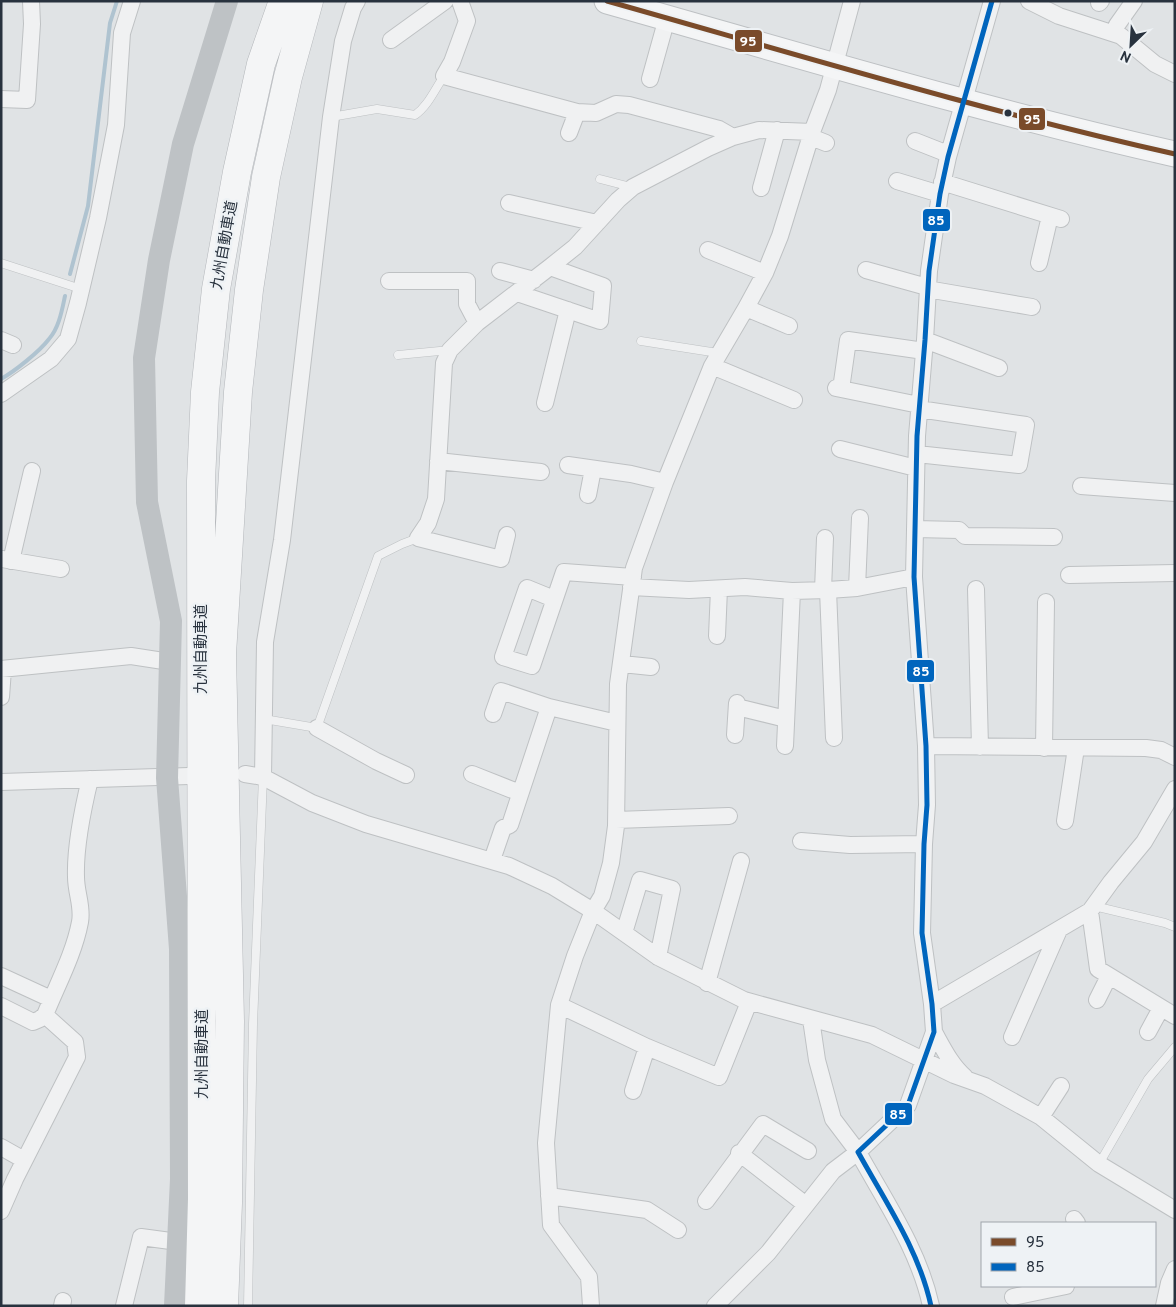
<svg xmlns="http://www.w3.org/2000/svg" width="1176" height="1307" viewBox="0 0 1176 1307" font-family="Overpass,'Noto Sans JP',sans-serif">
<rect width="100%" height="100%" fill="#e0e3e5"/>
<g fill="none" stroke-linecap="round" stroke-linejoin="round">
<!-- stream -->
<path stroke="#afc3d0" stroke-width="4" d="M70 274 88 206 110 23 117 1
M1 379C15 371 39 352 49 339 59 328 62 310 65 296"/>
<!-- lane casing -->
<g stroke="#bec1c3" stroke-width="9">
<path id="lane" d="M331 117 377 109 415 115C428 106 435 89 444 76
M600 179 631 187
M1 263 81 289
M641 341 718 353
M398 355 450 350
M264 719 317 728 378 556 402 544 418 538
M1094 906 1165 923 1175 927
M1099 1164 1148 1079 1175 1047
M248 1306 253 1024 263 777"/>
</g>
<!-- street casing -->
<g stroke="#bec1c3" stroke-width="18">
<path id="street" d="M460 1 467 21 452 62 444 76 577 112 569 133
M1029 1 1059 16 1121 36 1155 64 1175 74
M1099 3 1101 1
M1114 33 1117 25 1134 1
M391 40 445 1
M650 79 667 18
M1 99 27 100 32 24 31 1
M577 112 596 113 616 104 629 105 719 129 733 137
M811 137 826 143
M915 141 948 154
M897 181 940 194
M942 182 1061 219
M761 188 777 130
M509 203 597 223
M708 250 765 273
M1039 263 1050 216
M866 270 927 287
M500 271 534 280
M389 281H467V304L477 323
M927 289 1032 307
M517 293 600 321 603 286 550 267
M746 308 789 326
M1 340 13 345
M925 340 999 368
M712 366 794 400
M836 388 841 389 848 340 924 351
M841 389 919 405
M1 394 51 359 68 339 78 303 98 218 116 125 122 33 132 1
M545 403 568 310
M840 449 916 468
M917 454 1019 465 1026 425 919 409
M438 461 541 472
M568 465 631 474 665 482
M1081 486 1175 493
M588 495 593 469
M915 529 959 530 965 536 1054 537
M507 535 501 559 418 538 428 523 436 499 444 363 450 350 477 323 550 267 575 247 618 200 633 187 708 148 733 137 759 130 812 132
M2 559 61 569
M11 561 32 471
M1069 575 1175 573
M631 587 689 590 745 587 792 591 828 590 857 588 914 577
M857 588 860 518
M976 589 980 747
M823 590 825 538
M828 590 834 738
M554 599 527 588 503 657 532 666 564 572 633 577
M717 636 719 589
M622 664 651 667
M1 669 131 656 170 662
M1 697 3 669
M549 707 617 723
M737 707 786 719
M317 728 376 761 406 775
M735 735 737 703
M785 746 792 591
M926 746 1146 748 1161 750 1175 757
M1044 748 1046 602
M245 774 263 777 312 803 366 824 509 866 552 886 593 911 658 957 744 1000 872 1035 954 1075 985 1086 1041 1117 1099 1164 1175 1210
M472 774 520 793
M263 777 265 642 282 540 331 117 343 41 353 8 357 1
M1 782 189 776
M616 820 729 816
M1065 821 1076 748
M801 841 850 845 924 844
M492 860 503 828 510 825 549 707 501 691 493 714
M1090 911 1098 969 1175 1016
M624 933 640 880 672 889 658 957
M1 976 51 999
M707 983 741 861
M1097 1000 1109 976
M932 1004 1090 911 1111 882 1144 842 1175 789
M559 1005 647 1047 719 1077 749 1002
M1 1006 33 1022 40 1019 45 1015
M934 1032C943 1048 951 1065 965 1077
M1148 1032 1161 1008
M1012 1037 1059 930
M633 1091 647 1047
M1041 1117 1061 1086
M1 1147 24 1160
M739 1153 806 1205
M549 1196 647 1210 678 1230
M706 1201 763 1124 808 1151
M1 1211 15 1179 77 1057 75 1042 45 1015C57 985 74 954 80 922 83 907 76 893 76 877 75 848 83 808 90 779
M1074 1219 1077 1223
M1013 1297 1066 1286
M62 1306 63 1301
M124 1306 141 1237 178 1242
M591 1306 589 1277 551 1225 546 1143 559 1005 575 956 593 911 602 896 611 863 616 826 618 684 634 568 665 482 712 366 746 308 765 273 780 236 812 132 828 90 852 1
M715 1306 768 1253 833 1171 858 1152 833 1119 817 1060 811 1019
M931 1306C919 1250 885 1201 858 1152L908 1105 934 1032 932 1004 922 933 924 844 927 805 926 746 914 577 917 436 925 340 929 271 940 194 948 157 992 1
M1164 1306 1169 1283 1175 1269"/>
</g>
<!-- primary casing -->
<g stroke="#bdc0c3" stroke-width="27">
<path id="primary" d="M607 1C795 54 983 111 1175 154"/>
</g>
<!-- highway casing -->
<g stroke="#b3b6ba" stroke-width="29">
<path id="highway" d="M199 1306 202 1199 201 481 205 392 216 289 237 172 261 64 283 1
M224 1306 228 1203 230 1021 222 654 238 392 249 290 266 177 288 77 309 1"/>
</g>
<!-- lane -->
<use href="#lane" stroke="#f0f1f2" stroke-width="8"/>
<!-- street -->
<use href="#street" stroke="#f0f1f2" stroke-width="16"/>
<!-- secondary -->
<path stroke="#bec2c5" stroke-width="22" d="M175 1306 181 1179 180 949 167 778 171 621 147 502 144 358 159 260 183 144 227 1"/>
<!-- primary -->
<use href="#primary" stroke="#f4f5f6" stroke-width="25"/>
<!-- highway -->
<use href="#highway" stroke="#f4f5f6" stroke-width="28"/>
<!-- bus-1 casing -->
<g stroke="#eef2f5" stroke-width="9">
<path id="bus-1" d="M607 1C795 54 983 111 1175 154"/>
</g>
<!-- bus-2 casing -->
<g stroke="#eef2f5" stroke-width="9">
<path id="bus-2" d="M931 1306C919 1250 885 1201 858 1152L908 1105 934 1032 932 1004 922 933 924 844 927 805 926 746 914 577 917 436 925 340 929 271 940 194 948 157 992 1"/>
</g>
<!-- bus-1 -->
<use href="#bus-1" stroke="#7a4b2a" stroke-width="5"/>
<!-- bus-2 -->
<use href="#bus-2" stroke="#0065bd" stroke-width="5"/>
</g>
<!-- markers -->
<circle fill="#28323e" stroke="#eef2f5" stroke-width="2" cx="1008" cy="113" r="4.5"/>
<g text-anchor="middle" stroke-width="5" stroke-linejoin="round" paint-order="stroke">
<!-- street labels -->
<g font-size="15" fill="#28323e" stroke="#eef2f5">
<text transform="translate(224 245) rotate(-80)" y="5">九州自動車道</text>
<text transform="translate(201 649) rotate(-90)" y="5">九州自動車道</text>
<text transform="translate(202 1054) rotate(-90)" y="5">九州自動車道</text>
</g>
</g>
<g stroke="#eef2f5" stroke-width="2">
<rect x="734" y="29" width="29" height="24" rx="5" fill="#7a4b2a"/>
<rect x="1018" y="107" width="28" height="24" rx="5" fill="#7a4b2a"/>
<rect x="922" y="208" width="29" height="24" rx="5" fill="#0065bd"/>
<rect x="906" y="659" width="29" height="24" rx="5" fill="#0065bd"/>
<rect x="884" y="1102" width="29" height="24" rx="5" fill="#0065bd"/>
</g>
<g font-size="14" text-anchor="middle" font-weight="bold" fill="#fff">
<text x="748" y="46">95</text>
<text x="1032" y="124">95</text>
<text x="936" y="225">85</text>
<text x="921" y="676">85</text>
<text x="898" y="1119">85</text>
</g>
<!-- border -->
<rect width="1176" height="1307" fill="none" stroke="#28323e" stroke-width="5"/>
<!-- legend -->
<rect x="981" y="1222" width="175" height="65" fill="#eef2f5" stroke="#9fa5ac"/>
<rect x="991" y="1238" width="25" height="8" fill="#7a4b2a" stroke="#9fa5ac"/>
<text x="1026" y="1247" font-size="15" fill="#28323e">95</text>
<rect x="991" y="1263" width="25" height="8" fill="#0065bd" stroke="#9fa5ac"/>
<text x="1026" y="1272" font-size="15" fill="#28323e">85</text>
<!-- north arrow -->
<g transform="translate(1131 45) rotate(205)" stroke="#eef2f5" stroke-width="4" paint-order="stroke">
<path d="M0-4L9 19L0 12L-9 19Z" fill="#28323e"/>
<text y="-8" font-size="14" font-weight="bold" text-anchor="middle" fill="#28323e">N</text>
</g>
</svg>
